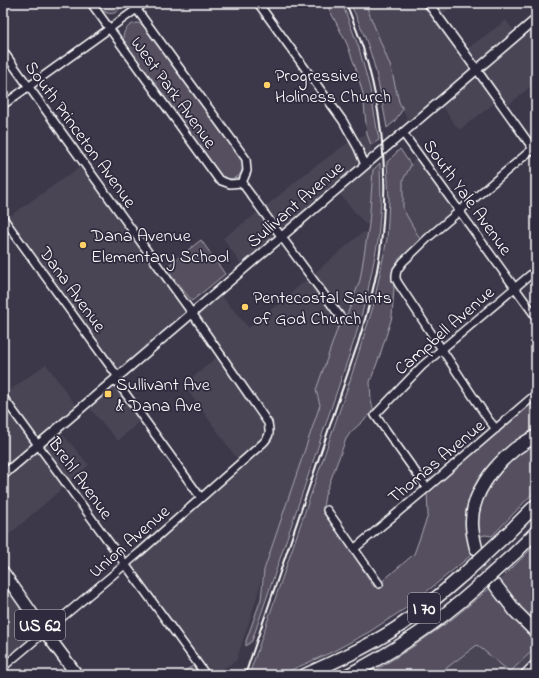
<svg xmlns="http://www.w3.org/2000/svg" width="539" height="678" viewBox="0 0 539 678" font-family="'Indie Flower',sans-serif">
<rect width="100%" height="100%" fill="#3c3749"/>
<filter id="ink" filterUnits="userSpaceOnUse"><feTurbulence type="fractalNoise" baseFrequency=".025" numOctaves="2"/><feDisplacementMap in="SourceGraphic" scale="8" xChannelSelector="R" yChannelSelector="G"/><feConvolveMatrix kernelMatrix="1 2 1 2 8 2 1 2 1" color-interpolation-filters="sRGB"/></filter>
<g filter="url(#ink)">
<!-- built -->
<path fill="#494455" d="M365 3H458L438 17 463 52 506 20 517 35 536 19V82L504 109 498 101 459 130 439 102 411 126 399 102 391 68Z
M367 134 371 145 373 170 369 224H365L336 190 244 269 223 238 261 210 310 170 353 139Z
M417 153 460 211 422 244 403 209V180Z
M84 164 192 313 218 292 249 328 363 232 368 233 360 280 351 305 344 321 338 327 316 390 320 405 264 570 255 604 236 661 213 675H206L126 564 240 463 184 385 220 354 192 313 118 377 4 220Z
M46 364 79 410 58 429 89 465 3 540V407L8 403 3 395Z
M115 379 143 418 118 441 86 404Z
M17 592 45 632 9 662 3 654V602Z
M477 645 510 672 534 649 536 648V675H437Z"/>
<!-- green -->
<path fill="#555060" stroke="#aaa8b0" d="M95 3H123C116 19 104 15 95 3Z
M326 3H342L359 48 370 89 379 140 371 145 367 134 363 94 356 69 347 44Z
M350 3H365L391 68 399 102 403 109 394 122 387 128C384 113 382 97 378 82 373 55 362 28 350 3Z
M138 23 145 26 148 29 240 157C242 161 244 165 242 170 239 181 225 181 218 174L125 45C120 34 126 24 138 23Z
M400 149 411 165 403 180V209L421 241 402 257 395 267 393 276 394 288 392 317 380 355 370 382 371 401 374 411 351 432 346 439 325 495 323 508 324 514 350 549 374 587 379 584 414 554 428 515 427 492 536 398V429C525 435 515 441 505 449 486 464 470 487 467 511 464 525 468 541 472 554L463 562 409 606 369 632 332 652 280 675H249L350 380 373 307 387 239 389 200 387 162Z
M380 163 381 200 378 241 367 295 355 338 252 641 246 646V641L261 599 264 570 320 405 316 390 338 327 344 321 351 305 360 280 369 224 373 170Z
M201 240 225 274 192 301 165 268Z
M536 440V490L492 536 485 535 478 537V513L483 495 504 465Z
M536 544V623L520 607 498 582Z
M490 588 506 610 529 635 532 641 534 649 510 672 477 645 437 675H368L414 646 451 620Z
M193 666 201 675H177Z"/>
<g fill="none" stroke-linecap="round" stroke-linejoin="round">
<!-- motorway-tunnel -->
<path stroke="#504b5b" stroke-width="12" stroke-dasharray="12 6" stroke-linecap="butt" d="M477 549 483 566 495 585"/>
<!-- minor casing -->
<g stroke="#fff" stroke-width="10">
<path id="minor" d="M91 3 219 180 230 184 242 183
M132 3 246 159 247 171 242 183
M258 3 343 121 358 148 365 165
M3 51 192 313 268 423C270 433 270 436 263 443L140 552 3 667
M477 70 536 153
M3 105 145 3
M403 133 536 317
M242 183 342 319
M3 218 118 377
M115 379 201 498
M3 397 206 675
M496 429 488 419 398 283 396 279V275L397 270 403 262 430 236 536 146
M427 488 375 415 422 366 536 270
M327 510 379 584
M354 549 427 488 536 394"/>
</g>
<!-- tertiary casing -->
<g stroke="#fff" stroke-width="11">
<path id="tertiary" d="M428 3 477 70
M3 475 536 19"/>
</g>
<!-- secondary casing -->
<g stroke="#fff" stroke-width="12">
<path id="secondary" d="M525 675 536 664"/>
</g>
<!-- primary casing -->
<g stroke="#fff" stroke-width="14">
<path id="primary" d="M3 572 45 632 77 675"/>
</g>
<!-- motorway casing -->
<g stroke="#fff" stroke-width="15">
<path id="motorway" d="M506 535 536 505
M476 548C474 540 472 532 472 524 471 494 493 467 515 449 522 444 529 440 536 436
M515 553 536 532
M496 586 516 612 536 632
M305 675C336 661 367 647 395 629 420 613 442 593 464 574
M348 675C393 652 436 624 474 590"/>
</g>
<!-- minor -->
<use href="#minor" stroke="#2f2a3d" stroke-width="7"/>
<!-- tertiary -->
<use href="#tertiary" stroke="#2f2a3d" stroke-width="8"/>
<!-- secondary -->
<use href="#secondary" stroke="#2f2a3d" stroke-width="9"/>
<!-- primary -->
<use href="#primary" stroke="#2f2a3d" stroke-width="11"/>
<!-- motorway -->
<use href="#motorway" stroke="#2f2a3d" stroke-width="12"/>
<!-- rail -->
<path stroke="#fff" stroke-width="2" d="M245 675 358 343C367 314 376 283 380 252 389 183 384 115 363 48 358 33 352 18 346 3"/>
<!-- motorway-bridge casing -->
<g stroke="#fff" stroke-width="15" stroke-linecap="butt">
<path id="motorway-bridge" d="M464 574 506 535
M474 590 515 553"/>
</g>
<!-- motorway-bridge -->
<use href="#motorway-bridge" stroke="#2f2a3d" stroke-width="12"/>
</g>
</g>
<!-- markers -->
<g fill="#ffd166" stroke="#2f2a3d" stroke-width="1.5">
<circle cx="267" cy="85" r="4"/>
<circle cx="83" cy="245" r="4"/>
<circle cx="245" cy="307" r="4"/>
<rect x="104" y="390" width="8" height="8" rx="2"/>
</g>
<g text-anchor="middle" stroke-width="3.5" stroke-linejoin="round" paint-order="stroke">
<!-- shield labels -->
<g fill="#2f2a3d" stroke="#c1bfc5" stroke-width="1">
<rect x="408" y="593" width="32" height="30" rx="3"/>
<rect x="15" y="610" width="50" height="30" rx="3"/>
</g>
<g font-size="17" font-weight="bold" fill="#fff">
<text x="424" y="614">I 70</text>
<text x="40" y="631">US 62</text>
</g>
<!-- poi labels -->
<g font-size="18" fill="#fff" stroke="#2f2a3d" text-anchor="start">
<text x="275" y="81">Progressive<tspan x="275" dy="21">Holiness Church</tspan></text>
<text x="91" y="241">Dana Avenue<tspan x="91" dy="21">Elementary School</tspan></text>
<text x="253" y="303">Pentecostal Saints<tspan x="253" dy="21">of God Church</tspan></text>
<text x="116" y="390">Sullivant Ave<tspan x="116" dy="21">&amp; Dana Ave</tspan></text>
</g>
<!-- street labels -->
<g font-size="18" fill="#fff" stroke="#2f2a3d">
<text transform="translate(174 92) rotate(54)" y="6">West Park Avenue</text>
<text transform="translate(81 134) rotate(54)" y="6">South Princeton Avenue</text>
<text transform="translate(468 197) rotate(54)" y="6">South Yale Avenue</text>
<text transform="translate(295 204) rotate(-41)" y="6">Sullivant Avenue</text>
<text transform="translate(73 289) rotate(54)" y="6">Dana Avenue</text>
<text transform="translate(444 330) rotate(-41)" y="6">Campbell Avenue</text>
<text transform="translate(436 461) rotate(-40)" y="6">Thomas Avenue</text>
<text transform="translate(81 478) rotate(54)" y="6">Brehl Avenue</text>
<text transform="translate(129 541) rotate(-41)" y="6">Union Avenue</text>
</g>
</g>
<!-- margin -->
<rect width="539" height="678" fill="none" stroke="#2f2a3d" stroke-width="16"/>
<rect x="8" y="8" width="523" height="662" fill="none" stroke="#fff" stroke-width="1.5" filter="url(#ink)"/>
</svg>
